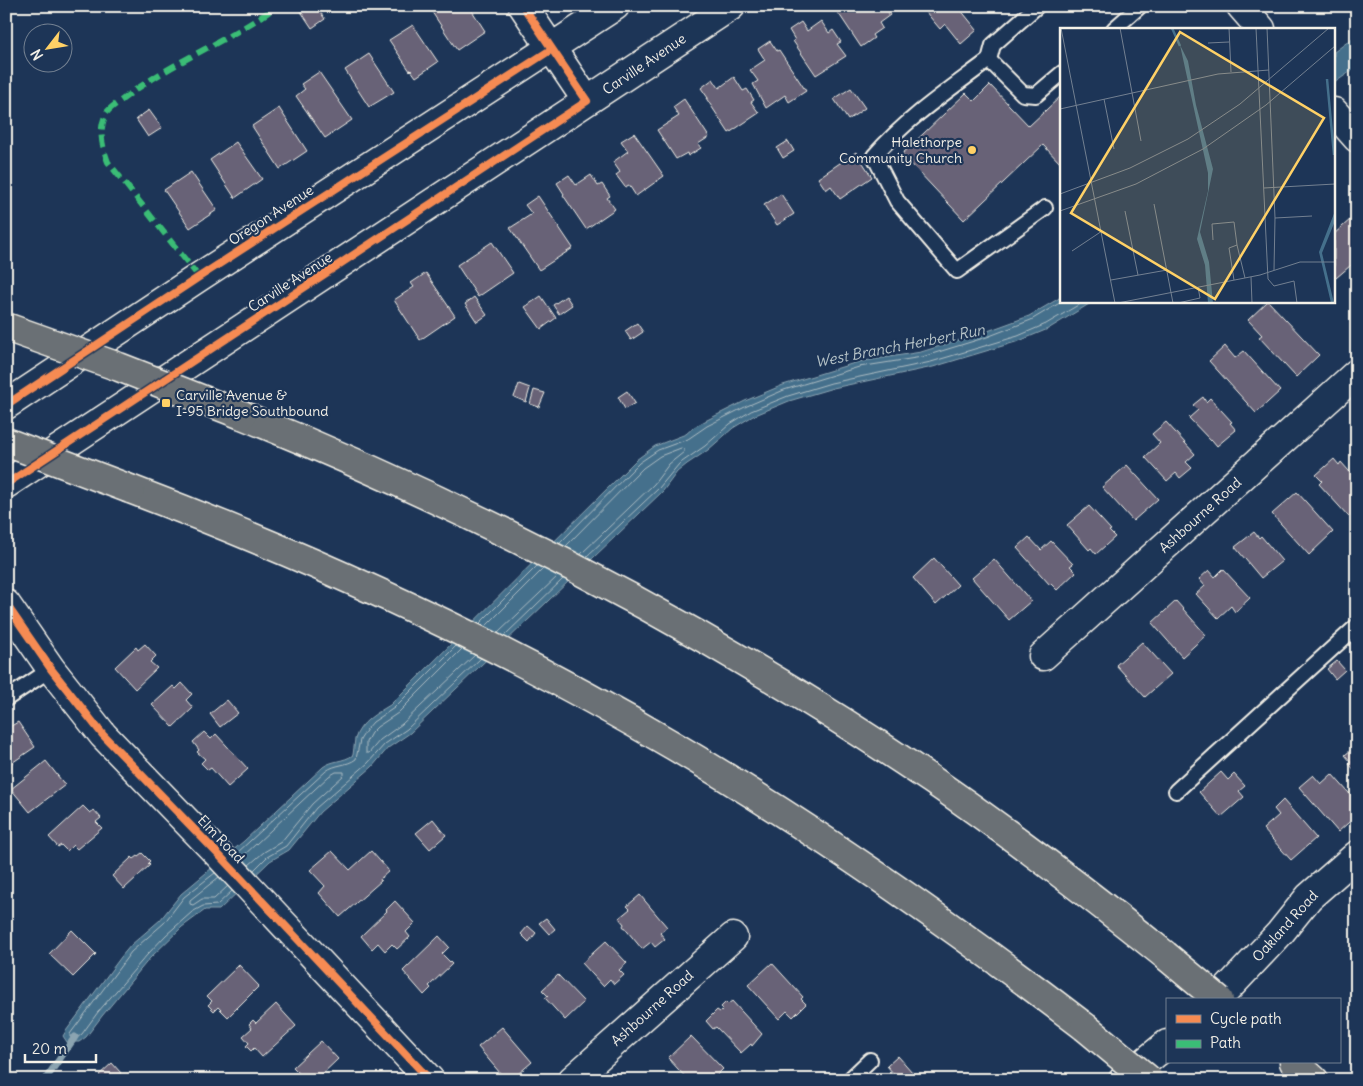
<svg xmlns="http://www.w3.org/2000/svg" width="1363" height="1086" viewBox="0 0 1363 1086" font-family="Delius,sans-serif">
<rect width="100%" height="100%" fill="#1d3557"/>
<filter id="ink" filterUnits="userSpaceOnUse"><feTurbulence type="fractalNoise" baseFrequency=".02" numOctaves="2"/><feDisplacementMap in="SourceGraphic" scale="10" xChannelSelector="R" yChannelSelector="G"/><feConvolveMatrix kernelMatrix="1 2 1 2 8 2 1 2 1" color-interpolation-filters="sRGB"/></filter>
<g filter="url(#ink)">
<!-- water -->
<path fill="#45708c" stroke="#8ba4b1" d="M1357 35V67L1334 83V52Z
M1062 295V301H1094L1048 329 1019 341 933 367 833 388 789 401 753 416 733 428 708 450 687 464 677 472 663 491 410 733 388 748 372 767 320 812 289 850 270 861 219 910H205L182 927 150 958 102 1016 86 1037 79 1042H67L63 1036 66 1031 121 957 131 945 160 920 181 894 244 841 323 767C332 760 344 762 353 755 354 750 354 744 355 739 360 722 377 713 390 705L636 460 655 446 686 434 694 427 705 421 745 401 783 385 858 362 921 352 985 332 1029 316 1058 299Z"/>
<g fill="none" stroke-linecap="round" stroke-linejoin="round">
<!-- shore -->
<path stroke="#aebdc3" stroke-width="1" d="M559 544 639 463 658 450 688 439 707 426 747 406 784 390 859 367 922 357 987 337 1031 320 1063 301
M565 547 643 468 660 456 681 448 684 449V452L669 464 654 484 581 554
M586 557 659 488 679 464 705 446 730 424 751 411 788 396 831 383 931 362 1018 336 1046 324 1085 301
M479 624 537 566
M485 627 543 569
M498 633 558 576
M504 636 563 579
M462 649 398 713 377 727 371 733 366 742V753H369L380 740 402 724 475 655
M237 853 326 771C335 764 347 766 356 759L360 740 367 729 373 722 394 708 456 646
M242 857 329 776 336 772H344V775L312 804 281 842 264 852 249 865
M254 870 267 857 286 846 316 808 368 763 385 744 407 729 481 658
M215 873 184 897 164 923 131 952 70 1034V1037L77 1038 82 1034 98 1012 147 955 166 935 192 912 203 906 217 905 232 891
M219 877 190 900V904L193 905 202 899H214L228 886"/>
<!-- stream -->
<path stroke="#8ba4b1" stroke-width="7" d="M45 1080 75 1037"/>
</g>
<!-- building -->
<path fill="#686277" stroke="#f4f1e8" d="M305 6H316L325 19 312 28 300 10Z
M428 6H469L485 31 457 50Z
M843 6H884L890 15 879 23 882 28 872 35 874 38 861 47 837 11Z
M931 6H952L957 11 960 9 977 30 961 44 945 24 940 29 925 11Z
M965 6H977V7L970 12Z
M821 21 829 33 833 30 841 42 837 44 846 56 816 75 793 41 795 40 789 30 801 22 807 31Z
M413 25 438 62 416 77 411 70 410 71 389 40Z
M770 41 777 51 779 50 806 91 789 102 785 95 766 108 753 84 758 81 750 70 765 60 758 49Z
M369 54 394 92 369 107 345 70Z
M319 72 352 120 325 138 296 96 305 89 301 84Z
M734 77 743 91 747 89 754 100 751 102 759 113 729 133 706 98H708L701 88 713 79 719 88Z
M990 85 1029 126 1062 95V165L1043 145 964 220 902 154 966 93 974 101Z
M851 88 865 108 848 120 834 99Z
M684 99 709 137 698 144 701 148 688 156 687 153 676 159 657 130 679 116 673 107Z
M279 108 307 151 280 169 252 126Z
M149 110 162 128 148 137 136 119Z
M634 133 664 176 636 196 629 185 625 187 616 175 620 172 613 162 628 151 621 141Z
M788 141 794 151 783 158 777 148Z
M236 142 262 179 235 198 210 160Z
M856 152 872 177 840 199 831 186 826 190 818 178Z
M191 172 217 210 190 228 164 190Z
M569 175 576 185 591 175 598 186 602 184 610 196 607 198 615 209 586 229 563 195 564 194 557 183Z
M781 194 794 214 777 225 764 205Z
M538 196 573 248 539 270 510 228 532 214 525 205Z
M1351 219 1357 225V260L1336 278 1334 276V234Z
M492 242 513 273 478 297 457 265Z
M426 273 455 316 420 340 394 300 414 287 411 283Z
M541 296 556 318 541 329 525 307Z
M566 296 572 305 559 314 553 305Z
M474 297 487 315 477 322 465 304Z
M1268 301 1319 355 1296 377 1259 337 1262 335 1248 320Z
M637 323 643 332 631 340 625 331Z
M1225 346 1235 358 1244 351 1280 391 1256 413 1209 361Z
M519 384 530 388 526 402 514 397Z
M534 390 545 393 539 407 530 404Z
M627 391 635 403 625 409 618 397Z
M1203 397 1206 402 1210 398 1232 422 1230 423 1236 430 1217 446 1212 440 1211 441 1189 418 1198 410 1193 405Z
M1166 422 1195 454 1186 462 1192 468 1180 478 1176 473 1167 481 1145 457 1160 443 1152 434Z
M1334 459 1339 465 1341 462 1357 480V510L1349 517 1319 484 1322 481 1316 475Z
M1127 465 1158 499 1133 521 1102 487Z
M1297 492 1333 532 1309 555 1272 514Z
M1089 506 1111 530 1109 531 1115 537 1096 554 1091 548 1089 550 1067 525Z
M1254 532 1259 538 1261 536 1282 561 1261 578 1235 547Z
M1029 537 1041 550 1051 541 1073 564 1070 566 1076 572 1057 590 1051 584 1050 585 1017 548Z
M934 558 958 585 936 605 913 578Z
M994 559 1031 601 1009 620 972 578Z
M1223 569 1250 598 1235 612 1231 606 1218 618 1196 594 1205 586 1199 579 1209 570 1215 577Z
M1176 601 1206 635 1182 657 1152 623Z
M1142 642 1171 674 1145 697 1116 665Z
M145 644 156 656 150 662 157 668 135 689 115 667 136 647 138 650Z
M1337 661 1345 670 1335 679 1327 669Z
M182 683 192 694 186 700 193 708 173 727 152 705 173 686 176 689Z
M227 700 238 713 220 727 210 714Z
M18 722 35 747 6 767V729Z
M204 732 211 739 216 734 248 769 228 787 211 768 208 770 201 763 205 759 197 752 199 750 193 742Z
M1357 742V773L1349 764 1351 762 1345 755 1357 745Z
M46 761 65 785 30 812 11 789Z
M1221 772 1228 780 1234 774 1245 786 1239 791 1244 797 1221 817 1199 792Z
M1332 774 1357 802V815L1338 832 1299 787 1313 775 1321 784Z
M1283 800 1316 838 1291 860 1263 829 1279 815 1274 809Z
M83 806 90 813 94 810 101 818 96 822 102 828 77 849 73 845 67 851 61 845 58 847 49 837Z
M433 819 446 835 430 849 416 833Z
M332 851 350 870 371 851 389 871 380 879 381 881 340 917 319 893 325 886 310 870Z
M142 853 150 861 148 863 150 865 124 889 112 876 132 857 134 859Z
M640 895 667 927 660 933 665 939 655 947 651 942 642 949 623 926 624 924 619 918 630 909 627 906Z
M395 901 415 923 406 932 410 937 397 949 392 944 385 951 378 943 372 949 361 936 387 911 386 910Z
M546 918 555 929 549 934 539 923Z
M528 926 536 933 529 942 521 934Z
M72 930 96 954 73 977 49 954Z
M439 936 449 947 442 954 452 964 429 986 431 988 424 995 403 971Z
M606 941 627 963 619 970 624 975 614 984 610 979 603 986 582 963Z
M772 963 803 997 801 999 806 1004 793 1017 787 1011 779 1019 748 985Z
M239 965 259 986 228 1017 218 1007 214 1011 208 1005 212 1001 207 996Z
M558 975 584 1002 565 1020 545 998 548 996 542 990Z
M732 1001 762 1034 752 1046 751 1044 741 1053 716 1027 713 1029 706 1021 717 1010 720 1012 723 1009 721 1007 726 1002 728 1004Z
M276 1004 296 1026 262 1057 254 1048 251 1051 246 1046 249 1043 243 1036 252 1028 249 1024 253 1020 256 1023Z
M502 1027 532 1062 511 1080H506L478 1047Z
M691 1036 723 1069 712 1080H688L668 1058Z
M321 1041 338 1059 316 1080H306L293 1067Z
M898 1056 913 1073 905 1080H899L887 1066Z
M112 1063 121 1073 114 1080H104L99 1075Z"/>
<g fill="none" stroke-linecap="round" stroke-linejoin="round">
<!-- service casing -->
<g stroke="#f4f1e8" stroke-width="18">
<path id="service" d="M1037 6 993 45 989 60 1023 94 1036 95 1062 73
M1114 29 1140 6
M989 60C949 90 907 118 874 156L897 201 957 271 1045 208
M6 699 51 669
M1176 791 1357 626
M849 1080 870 1060"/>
</g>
<!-- minor casing -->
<g stroke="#f4f1e8" stroke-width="31">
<path id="minor" d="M6 604 51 669 103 735 217 853 430 1080
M1043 656 1357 373
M1217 1000 1280 933 1309 897 1357 855
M572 1080 733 937
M1123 1080 1167 1044"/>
</g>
<!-- tertiary casing -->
<g stroke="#f4f1e8" stroke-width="31">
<path id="tertiary" d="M523 6 587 101
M1241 6 1261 29
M1334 112 1357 138
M6 405 199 277 615 6
M6 484 731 6"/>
</g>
<!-- motorway casing -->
<g stroke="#f4f1e8" stroke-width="31">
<path id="motorway" d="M242 415C484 513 716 634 932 780 1012 835 1089 894 1165 955
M130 489C318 560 501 644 674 746 817 830 953 926 1085 1027
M1294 1062 1314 1080"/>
</g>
<!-- service -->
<use href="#service" stroke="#1d3557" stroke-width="14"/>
<!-- minor -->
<use href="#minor" stroke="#1d3557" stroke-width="28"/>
<!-- tertiary -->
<use href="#tertiary" stroke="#1d3557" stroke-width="28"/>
<!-- motorway -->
<use href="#motorway" stroke="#6a7074" stroke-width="28"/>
<!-- motorway-bridge casing -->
<g stroke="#f4f1e8" stroke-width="31" stroke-linecap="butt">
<path id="motorway-bridge" d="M6 327 119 367 242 415
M6 442 130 489
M1165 955 1219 1000
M1085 1027 1149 1080"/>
</g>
<!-- motorway-bridge -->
<use href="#motorway-bridge" stroke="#6a7074" stroke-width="28"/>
<!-- quiet -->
<path stroke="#3abd76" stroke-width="6" stroke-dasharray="12 6" stroke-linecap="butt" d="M199 277 108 162C102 145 98 131 106 114 109 108 118 103 123 99 171 62 229 41 277 6"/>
<!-- cycleway casing -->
<g stroke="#1d3557" stroke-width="11">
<path id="cycleway" d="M6 405 199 277 552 49
M6 484 587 101 523 6
M6 604 51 669 103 735 217 853 430 1080"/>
</g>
<!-- cycleway -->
<use href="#cycleway" stroke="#f68b52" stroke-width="8"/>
</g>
</g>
<!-- markers -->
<g fill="#ffd166" stroke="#1d3557" stroke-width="2">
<circle cx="972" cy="150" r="5"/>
<rect x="161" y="398" width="10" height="10" rx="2.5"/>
</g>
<g text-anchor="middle" stroke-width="4.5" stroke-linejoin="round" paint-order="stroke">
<!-- street labels -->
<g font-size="14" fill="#f4f1e8" stroke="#1d3557">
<text transform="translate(644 64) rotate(-34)" y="5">Carville Avenue</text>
<text transform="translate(271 215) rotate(-33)" y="5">Oregon Avenue</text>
<text transform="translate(290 282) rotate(-33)" y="5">Carville Avenue</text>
<text transform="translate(1200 515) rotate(-42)" y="5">Ashbourne Road</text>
<text transform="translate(221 839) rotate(46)" y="5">Elm Road</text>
<text transform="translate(1285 926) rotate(-48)" y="5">Oakland Road</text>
<text transform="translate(652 1008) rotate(-42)" y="5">Ashbourne Road</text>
</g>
<!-- poi labels -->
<g font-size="14" fill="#f4f1e8" stroke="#1d3557" text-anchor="end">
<text x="962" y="147">Halethorpe<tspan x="962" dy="16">Community Church</tspan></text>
<text x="176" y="400" text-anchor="start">Carville Avenue &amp;<tspan x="176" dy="16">I-95 Bridge Southbound</tspan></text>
</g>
<!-- water labels -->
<g font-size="15" font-style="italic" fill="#b7c4c8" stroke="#1d3557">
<text transform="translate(900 346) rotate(-11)" y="5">West Branch Herbert Run</text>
</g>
</g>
<!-- overview -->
<g transform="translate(1060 28)">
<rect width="275" height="275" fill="#1d3557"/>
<path d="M120 17 128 33 136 77 153 141 140 204 149 234 153 275H148L145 237 137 211 148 163V145ZM275 183V193L262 225 274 275H271L259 224Z" fill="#45708c"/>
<path fill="none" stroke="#45708c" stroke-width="2.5" d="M112 0 120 18M267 51 274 127"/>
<path fill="none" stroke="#738091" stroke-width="1" d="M1 0 55 275M60 0 81 113M169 0 171 44M196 0 208 251 214 258 234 253 237 275M207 0 215 190 214 242M148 15 169 14M44 71 54 121M0 81 158 46 209 42M204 160 275 156M0 166 70 140 128 111 180 76 269 0M94 176 113 275M0 183 76 156 143 121 206 77 275 18M65 183 78 247M215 190 252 188M153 212 152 196 174 194 177 217M12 223 42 203M191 249 192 275M51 252 107 242M174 252 169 220 177 217 185 250M58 275 200 247 240 234H275M118 275 140 270 138 259"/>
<path fill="#ffd166" fill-opacity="0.15" stroke="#ffd166" stroke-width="2.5" d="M120 4 264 90 155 271 11 185Z"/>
<rect width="275" height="275" fill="none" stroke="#f4f1e8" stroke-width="2.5"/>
</g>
<!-- margin -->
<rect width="1363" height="1086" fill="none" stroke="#1d3557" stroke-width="25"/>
<rect x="12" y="12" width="1338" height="1061" fill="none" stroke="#f4f1e8" stroke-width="2" filter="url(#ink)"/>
<!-- legend -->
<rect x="1166" y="998" width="175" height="65" fill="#1d3557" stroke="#738091"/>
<rect x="1176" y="1015" width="25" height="8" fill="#f68b52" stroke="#738091"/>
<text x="1210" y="1024" font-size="15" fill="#f4f1e8">Cycle path</text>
<rect x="1176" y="1040" width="25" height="8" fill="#3abd76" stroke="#738091"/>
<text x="1210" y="1048" font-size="15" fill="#f4f1e8">Path</text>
<!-- north arrow -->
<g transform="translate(48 48) rotate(239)"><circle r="24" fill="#1d3557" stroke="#738091"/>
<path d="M0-4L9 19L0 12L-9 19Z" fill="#ffd166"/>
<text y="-8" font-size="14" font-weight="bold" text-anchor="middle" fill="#f4f1e8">N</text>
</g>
<!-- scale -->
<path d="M25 1054v8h71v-8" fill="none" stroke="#f4f1e8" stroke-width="2.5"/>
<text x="32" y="1054" font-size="15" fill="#f4f1e8" stroke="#1d3557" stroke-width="4" paint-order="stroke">20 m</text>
</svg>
